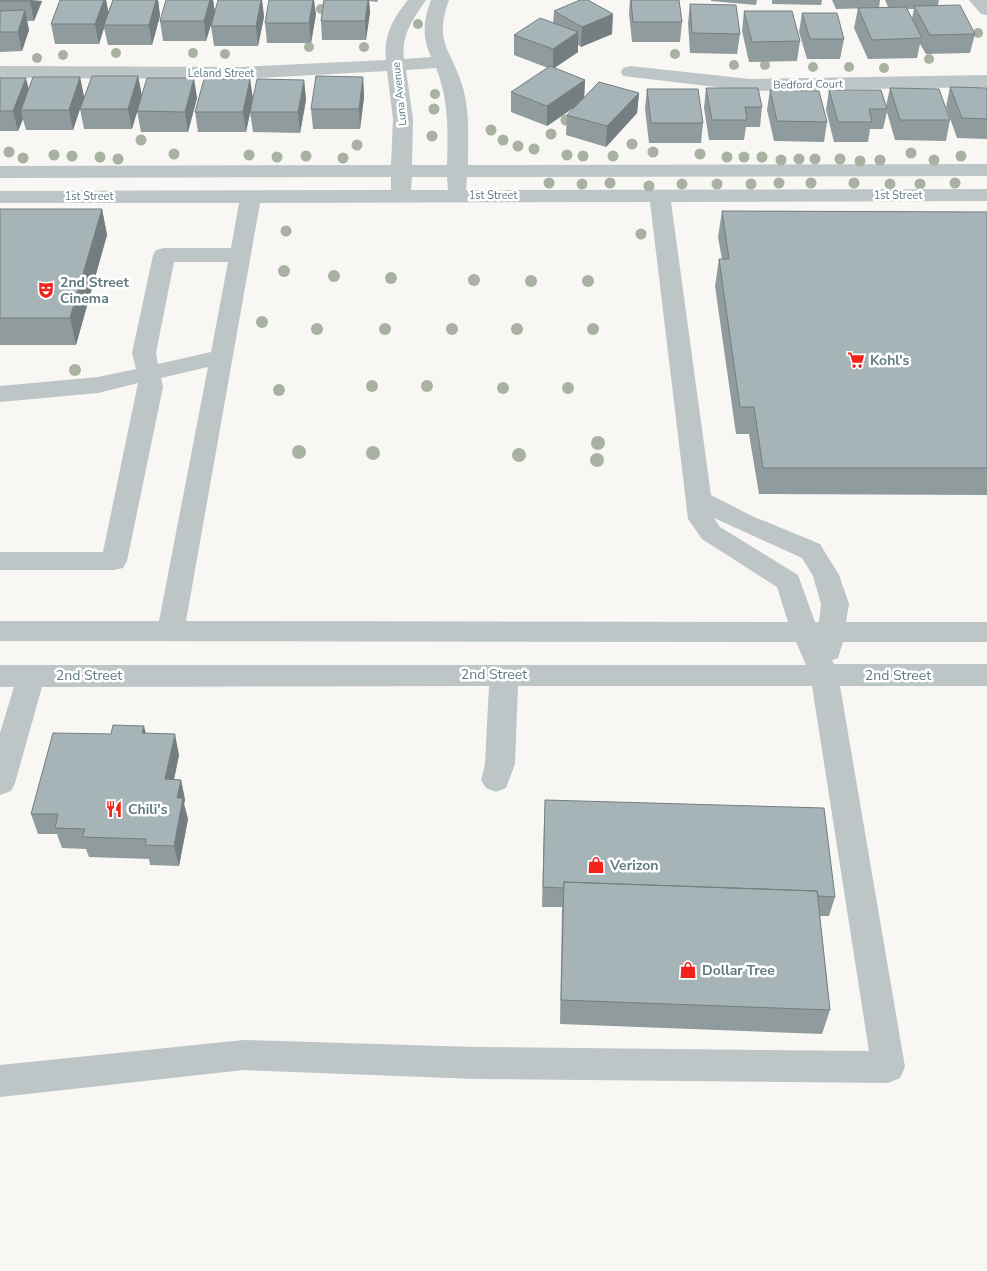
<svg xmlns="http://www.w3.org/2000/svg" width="987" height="1271" viewBox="0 0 987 1271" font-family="'Nunito Sans',sans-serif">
<rect width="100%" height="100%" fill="#f8f7f4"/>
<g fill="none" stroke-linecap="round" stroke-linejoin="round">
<!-- minor -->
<path fill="#bdc5c7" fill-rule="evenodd" d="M408 0H426C413 19 401 35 404 59L431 57C422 36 423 22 431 0H449C433 44 452 49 463 88 470 113 468 139 468 165L987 164V176L467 177 466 190 987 189V201L671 202 711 495 752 516 820 544 839 575 849 604 846 622H987V642H843L838 658 832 660 834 664H987V686H840L905 1067 900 1078 888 1083 476 1079 244 1070 0 1097V1065L244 1040 476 1047 869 1051 812 686H518L515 764 506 788 496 792 486 788 481 780 485 764 489 686 42 687 15 783 11 791 0 795V733L14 687H0V665H806L796 642 0 641V621H159L208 367 161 378 163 387 127 561 123 568 114 570H0V552H103L138 383 98 393 0 402V386L98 377 136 369 132 353 153 255 156 250 164 248H231L239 203H0V191L391 190V177L0 178V166L391 165 393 119 387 71 241 79 0 78V66L241 67 386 60C383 37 393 18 408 0ZM436 68C449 100 448 131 447 165H412L413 119 406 70ZM412 177H447L448 190H411ZM650 202 688 519 702 539 777 587 788 622 186 621 260 203ZM174 262H228L211 352 158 364 156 353ZM714 518 802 558 813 576 821 604 819 622H815L798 575 720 527Z
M969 0H987V15L981 14Z
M630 66 750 79 987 75V87L750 91 623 76 621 72 623 68Z"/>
</g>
<!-- trees -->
<g fill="#a9b2a2">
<circle cx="321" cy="9" r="5"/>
<circle cx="418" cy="24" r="5"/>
<circle cx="978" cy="33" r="5"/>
<circle cx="309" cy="47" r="5"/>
<circle cx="364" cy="47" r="5"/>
<circle cx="116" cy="53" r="5"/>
<circle cx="193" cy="53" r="5"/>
<circle cx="225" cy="54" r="5"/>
<circle cx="675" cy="54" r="5"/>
<circle cx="63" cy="55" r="5"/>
<circle cx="37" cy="58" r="5"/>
<circle cx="929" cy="59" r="5"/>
<circle cx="734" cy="65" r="5"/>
<circle cx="765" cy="65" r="5"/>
<circle cx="813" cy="67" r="5"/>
<circle cx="849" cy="67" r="5"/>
<circle cx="884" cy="68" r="5"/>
<circle cx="435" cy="94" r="5"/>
<circle cx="434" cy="109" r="5.5"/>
<circle cx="566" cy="120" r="5.5"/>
<circle cx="491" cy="130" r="5.5"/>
<circle cx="551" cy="134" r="5.5"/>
<circle cx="432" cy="136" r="5.5"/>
<circle cx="141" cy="140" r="5.5"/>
<circle cx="503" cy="140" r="5.5"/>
<circle cx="632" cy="144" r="5.5"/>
<circle cx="357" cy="145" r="5.5"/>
<circle cx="518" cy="146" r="5.5"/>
<circle cx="534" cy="149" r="5.5"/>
<circle cx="9" cy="152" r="5.5"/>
<circle cx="653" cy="152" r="5.5"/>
<circle cx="911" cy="153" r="5.5"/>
<circle cx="174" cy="154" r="5.5"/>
<circle cx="700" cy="154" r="5.5"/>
<circle cx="54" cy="155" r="5.5"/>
<circle cx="249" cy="155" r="5.5"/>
<circle cx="567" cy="155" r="5.5"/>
<circle cx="72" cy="156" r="5.5"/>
<circle cx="306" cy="156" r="5.5"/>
<circle cx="583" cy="156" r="5.5"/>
<circle cx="613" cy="156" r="5.5"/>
<circle cx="961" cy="156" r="5.5"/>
<circle cx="100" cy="157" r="5.5"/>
<circle cx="277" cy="157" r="5.5"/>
<circle cx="727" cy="157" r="5.5"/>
<circle cx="744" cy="157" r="5.5"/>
<circle cx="762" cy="157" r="5.5"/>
<circle cx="23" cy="158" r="5.5"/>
<circle cx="343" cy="158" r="5.5"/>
<circle cx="118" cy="159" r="5.5"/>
<circle cx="799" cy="159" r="5.5"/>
<circle cx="815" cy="159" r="5.5"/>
<circle cx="840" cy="159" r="5.5"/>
<circle cx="781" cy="160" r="5.5"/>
<circle cx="880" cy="160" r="5.5"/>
<circle cx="934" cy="160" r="5.5"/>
<circle cx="860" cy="161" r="5.5"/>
<circle cx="549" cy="183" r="5.5"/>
<circle cx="610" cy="183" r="5.5"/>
<circle cx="779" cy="183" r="5.5"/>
<circle cx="811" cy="183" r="5.5"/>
<circle cx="854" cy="183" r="5.5"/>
<circle cx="955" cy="183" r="5.5"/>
<circle cx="582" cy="184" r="5.5"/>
<circle cx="682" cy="184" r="5.5"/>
<circle cx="717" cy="184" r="5.5"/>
<circle cx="751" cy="184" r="5.5"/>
<circle cx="890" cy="184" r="5.5"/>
<circle cx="920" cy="184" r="5.5"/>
<circle cx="649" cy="186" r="5.5"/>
<circle cx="286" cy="231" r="5.5"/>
<circle cx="641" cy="234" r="5.5"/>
<circle cx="284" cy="271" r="6"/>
<circle cx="334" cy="276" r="6"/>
<circle cx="391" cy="278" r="6"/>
<circle cx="474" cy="280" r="6"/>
<circle cx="531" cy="281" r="6"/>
<circle cx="588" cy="281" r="6"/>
<circle cx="262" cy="322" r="6"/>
<circle cx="317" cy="329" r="6"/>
<circle cx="385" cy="329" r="6"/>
<circle cx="452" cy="329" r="6"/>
<circle cx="517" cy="329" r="6"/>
<circle cx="593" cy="329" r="6"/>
<circle cx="75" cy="370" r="6"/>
<circle cx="372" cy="386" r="6"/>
<circle cx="427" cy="386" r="6"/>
<circle cx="503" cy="388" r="6"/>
<circle cx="568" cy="388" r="6"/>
<circle cx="279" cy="390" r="6"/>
<circle cx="598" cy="443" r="7"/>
<circle cx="299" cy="452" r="7"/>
<circle cx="373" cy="453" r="7"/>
<circle cx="519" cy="455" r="7"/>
<circle cx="597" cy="460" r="7"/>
</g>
<!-- wall -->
<path fill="#8f9b9d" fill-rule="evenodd" d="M0 0 42 1 34 21H27L29 30 22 51 0 52Z
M60 0H106L108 12 113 0H158L160 16 152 45H108L104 28 99 44H55L51 24Z
M213 0 215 12 218 0H262L264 17 258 46H214L211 26 212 20 206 41H163L160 21Z
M324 0H378L377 2 369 1 370 12 366 40H322L321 21Z
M630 0H679L682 22 680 42H632L629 13Z
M711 0H757L756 5 711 1Z
M772 0H822L821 5 772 4Z
M832 0H880L879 8 888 7 885 0H939L938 5 975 34 970 53 926 54 920 44 917 58 868 59 854 28 858 8H874L836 9ZM907 9H914L912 18Z
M690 4 740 34 737 54 690 53 688 23Z
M554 11 612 34 581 47 578 45V52L554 68 585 80 584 97 639 93 637 113 606 147 566 135 567 115 574 108 547 126 511 112V92L548 68 514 55V35L553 23Z
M744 11 800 41 797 61 749 62 742 31Z
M802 13 844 39 840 59H807L799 32Z
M316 14 311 43H267L265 23Z
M138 76 142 96 197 98 188 132H141L137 111 132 129H84L80 109Z
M80 77 84 97 73 130H26L23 119 18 131H0V78L29 89Z
M363 77 364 97 360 129H313L311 109Z
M250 79 253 99 246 132H198L195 112Z
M304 80 306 100 300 133 253 132 250 112Z
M950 87 987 88V139L957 138 946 107Z
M706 88 762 107 760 127H746L744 140H709L704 108Z
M890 88 950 120 946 141 895 140 887 112 883 129H870L868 142H834L826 110 829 90 886 106Z
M647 89 703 123 701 143H649L645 109Z
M770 90 827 122 824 142 774 141 767 110Z
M0 209H102L107 235 76 345H0Z
M722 211 987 212V495L759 494 749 434H736L715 286 719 259H722L718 237Z
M111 734H146L179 755 174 779 181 780 185 800 184 804 188 819 179 866 150 865 149 859 89 857 86 849 62 848 57 834H38L31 814Z
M544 821 835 897 829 916H820L830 1010 822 1034 560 1024 562 907H542Z"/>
<!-- shaded-wall -->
<path fill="#747e80" d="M31 0 42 1 34 21 30 1Z
M104 0H106L109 15 104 25V28L99 44 95 24Z
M156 0H158L160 16 152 45 149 25Z
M210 0H213L215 12 206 41 204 21Z
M261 0H262L264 17 258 46 256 26Z
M313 0H314L316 14 311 43 309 23Z
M368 0H369L370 12 366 40 365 21Z
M25 10 29 30 22 51 18 32Z
M613 14 612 34 581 47 582 27Z
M578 32V52L553 69V49Z
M138 76 142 96 132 129 128 109Z
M80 77 84 97 73 130 69 110Z
M363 77 364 97 360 129 359 109Z
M26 78 31 98 21 110 23 119 18 131 13 111Z
M194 78 197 98 188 132 185 112Z
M250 79 253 99 246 132 243 112Z
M304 80 306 100 300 133 298 112Z
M585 80 584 100 547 126V106Z
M639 93 637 113 606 147 607 126Z
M102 209 107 235 76 345 70 318Z
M144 726 149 746 142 733Z
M175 734 179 755 170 799 165 779Z
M181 780 185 800 184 804 188 819 179 866 174 846 177 798Z"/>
<!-- building -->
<path fill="#a6b4b7" stroke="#747e80" d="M0 0H31L30 1H0Z
M60 0H104L95 24H51Z
M113 0H156L149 25H104Z
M166 0H210L204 21H160Z
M218 0H261L256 26H211Z
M269 0H313L309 23H265Z
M324 0H368L365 21H321Z
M580 0H588L613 14 582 27 554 11Z
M631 0H679L682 22H633Z
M690 4 736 5 740 34 692 33Z
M960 5 975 34 930 35 914 6Z
M906 7 922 38 872 40 858 8Z
M25 10 18 32H0V11Z
M744 11H792L800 41 752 42Z
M802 13H837L844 39H810Z
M540 18 578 32 553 49 514 35Z
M550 66 585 80 547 106 511 92Z
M92 76H138L128 109H80Z
M316 76 363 77 359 109H311Z
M33 77H80L69 110H21Z
M0 78H26L13 111H0Z
M147 78H194L185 112 137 111Z
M204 79H250L243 112H195Z
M257 79 304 80 298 112H250Z
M599 82 639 93 607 126 567 115Z
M950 87 987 88V119L962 118Z
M706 88H758L762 107H745L747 120H712Z
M890 88 939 89 950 120H900Z
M647 89H698L703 123H651Z
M770 90 819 91 827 122 777 121Z
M829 90H881L887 109H869L872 122H838Z
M0 209H102L70 318H0Z
M722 211 987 212V468H763L754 407H740L719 259H729Z
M113 725 144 726 142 733 175 734 165 779 181 780 177 798H183L174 846 145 845 146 839 82 837 85 829 55 828 58 814H31L53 733 111 734Z
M545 800 824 808 835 897 818 896 817 891 564 882 563 888 543 887Z
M564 882 817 891 830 1010 561 1000Z"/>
<!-- icons -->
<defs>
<g id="theatre-bare" transform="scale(1.35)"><path d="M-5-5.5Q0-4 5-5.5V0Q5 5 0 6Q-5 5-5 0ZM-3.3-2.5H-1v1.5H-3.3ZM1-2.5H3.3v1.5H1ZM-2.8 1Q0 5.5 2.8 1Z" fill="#f22119" stroke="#fff" stroke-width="2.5" paint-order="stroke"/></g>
<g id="supermarket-bare" transform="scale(1.35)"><path d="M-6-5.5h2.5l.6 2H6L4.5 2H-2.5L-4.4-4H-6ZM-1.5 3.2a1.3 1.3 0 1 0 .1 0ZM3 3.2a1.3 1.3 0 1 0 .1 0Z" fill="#f22119" stroke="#fff" stroke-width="2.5" paint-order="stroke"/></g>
<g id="restaurant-bare" transform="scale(1.35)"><path d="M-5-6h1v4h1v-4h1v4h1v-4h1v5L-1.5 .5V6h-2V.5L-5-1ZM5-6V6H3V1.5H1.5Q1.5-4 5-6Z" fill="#f22119" stroke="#fff" stroke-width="2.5" paint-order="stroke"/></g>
<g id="shop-bare" transform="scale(1.35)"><path d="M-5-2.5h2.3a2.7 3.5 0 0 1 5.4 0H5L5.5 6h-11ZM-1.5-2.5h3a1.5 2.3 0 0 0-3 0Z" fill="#f22119" stroke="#fff" stroke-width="2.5" paint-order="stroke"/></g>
</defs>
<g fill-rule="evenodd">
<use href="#theatre-bare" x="46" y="290"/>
<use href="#supermarket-bare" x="856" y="360"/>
<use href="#restaurant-bare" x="114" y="809"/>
<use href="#shop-bare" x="596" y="865"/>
<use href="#shop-bare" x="688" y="970"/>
</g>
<g text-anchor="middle" stroke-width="5" stroke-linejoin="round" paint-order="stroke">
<!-- far-street labels -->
<g font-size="11" fill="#607a82" stroke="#fff">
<text x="221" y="77">Leland Street</text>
<text transform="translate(808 84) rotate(-1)" y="4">Bedford Court</text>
<text transform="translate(399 94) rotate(-96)" y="4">Luna Avenue</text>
<text x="493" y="199">1st Street</text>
<text x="898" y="199">1st Street</text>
<text x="89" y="200">1st Street</text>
</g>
<!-- poi labels -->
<g font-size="14" font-weight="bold" fill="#607a82" stroke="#fff" text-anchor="start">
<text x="60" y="287">2nd Street<tspan x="60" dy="16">Cinema</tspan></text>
<text x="870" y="365">Kohl's</text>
<text x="128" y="814">Chili's</text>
<text x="610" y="870">Verizon</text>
<text x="702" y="975">Dollar Tree</text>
</g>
<!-- street labels -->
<g font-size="14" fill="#607a82" stroke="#fff">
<text x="494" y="679">2nd Street</text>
<text x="89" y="680">2nd Street</text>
<text x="898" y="680">2nd Street</text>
</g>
</g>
</svg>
